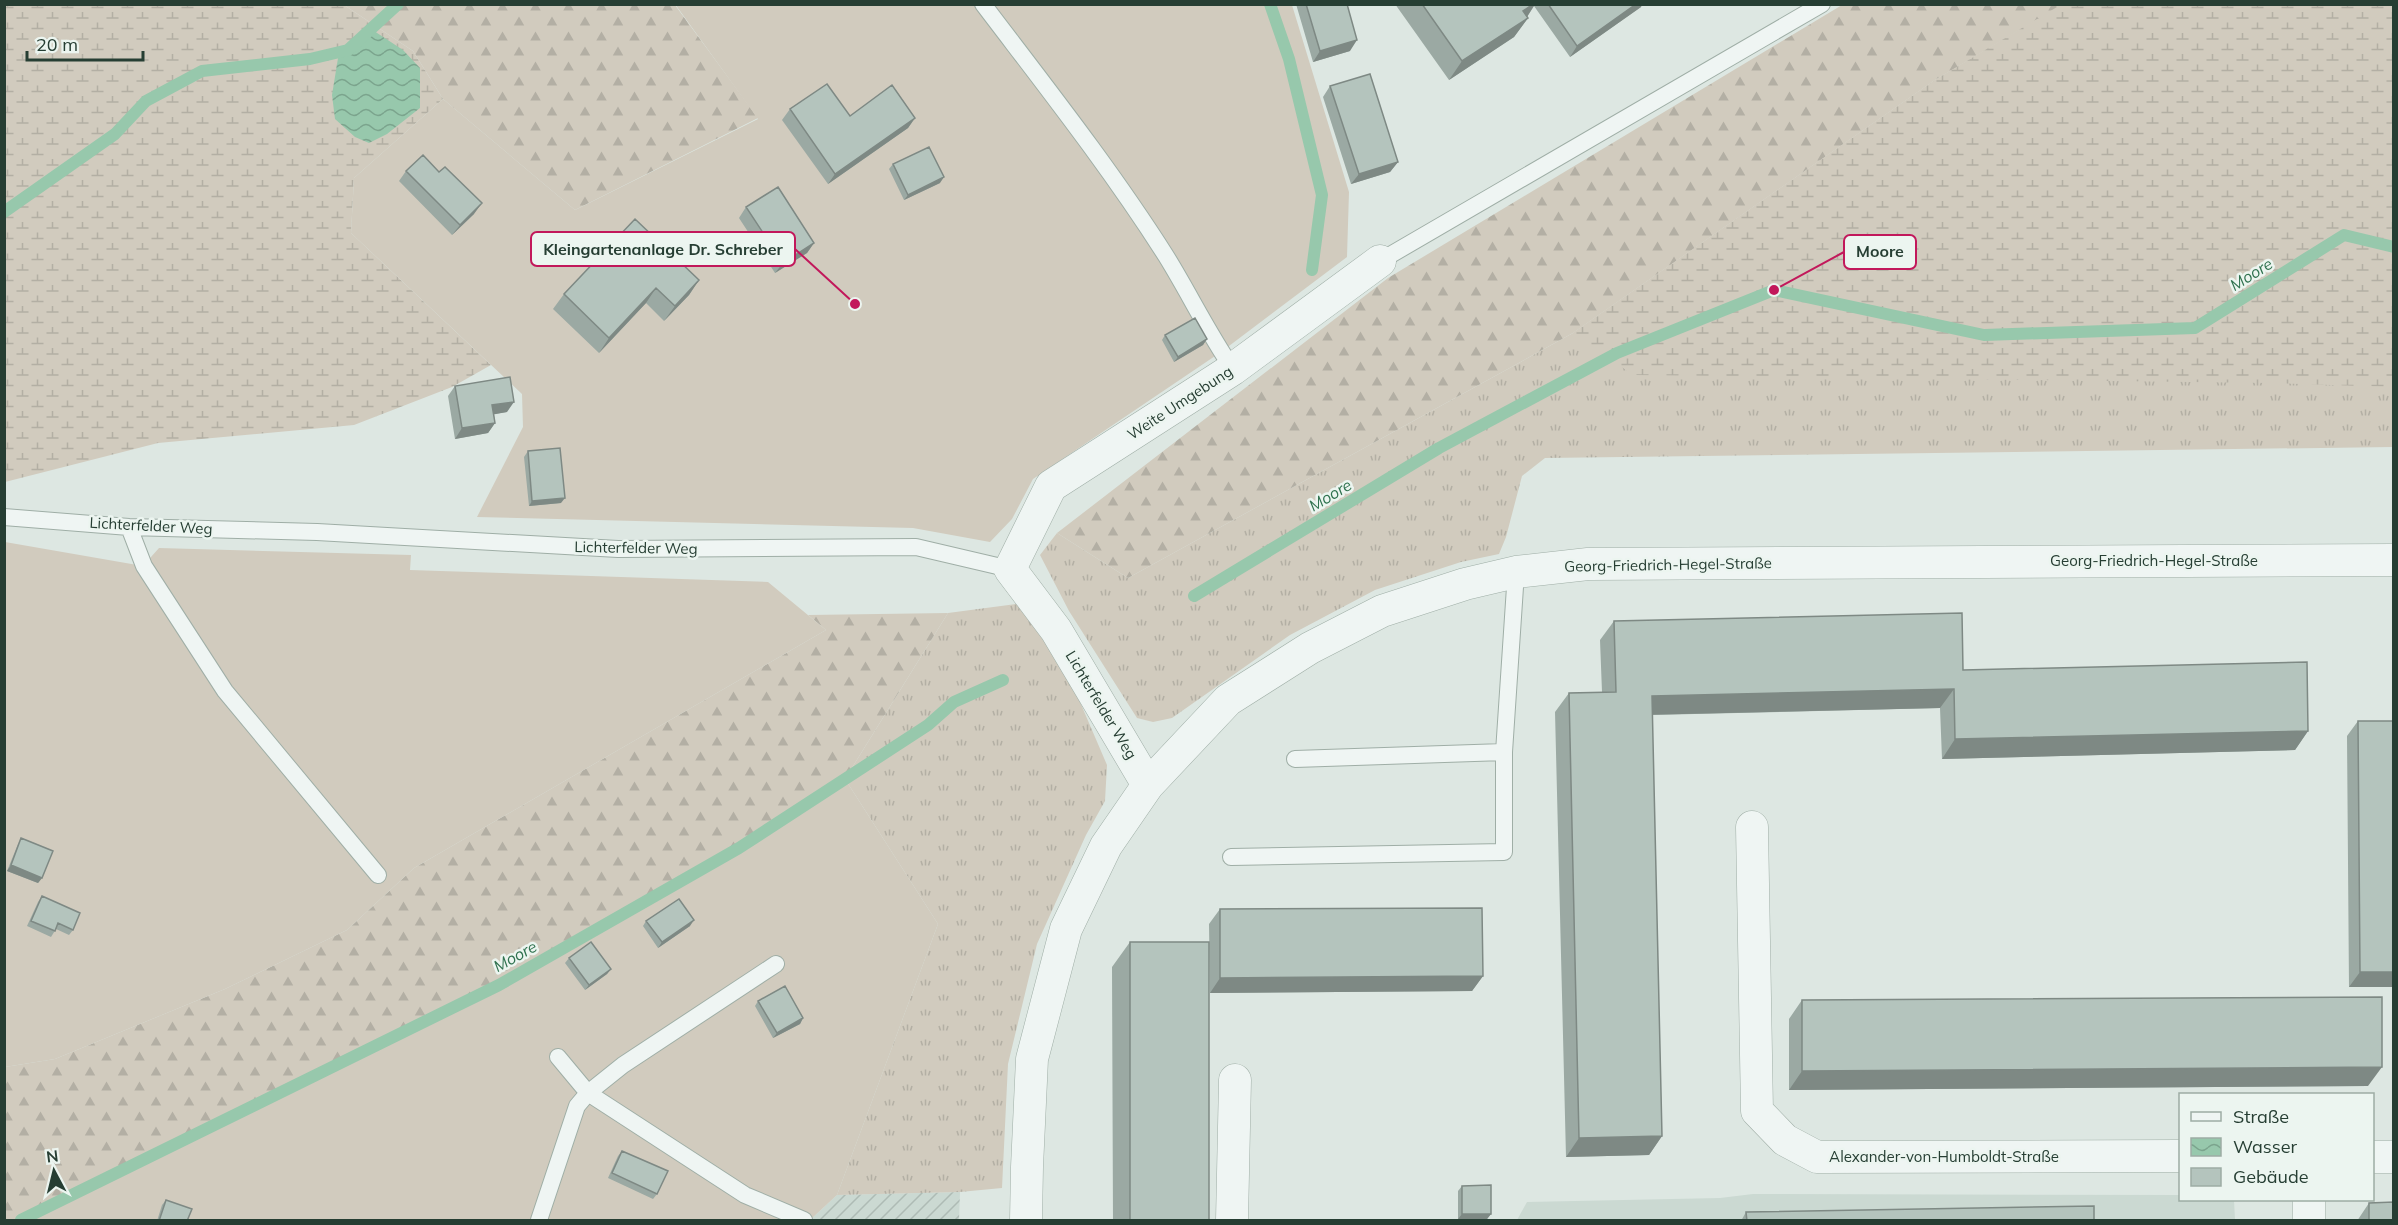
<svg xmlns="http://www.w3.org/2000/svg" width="2398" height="1225" viewBox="0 0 2398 1225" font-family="Mulish,sans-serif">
<defs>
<pattern id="industrial-furrows" width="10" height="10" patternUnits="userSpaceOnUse" patternTransform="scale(1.5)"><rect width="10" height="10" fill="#cbd9d2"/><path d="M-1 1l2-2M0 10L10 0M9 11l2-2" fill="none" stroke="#aebbb5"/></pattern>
<pattern id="grass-tufts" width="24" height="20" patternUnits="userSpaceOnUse" patternTransform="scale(1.5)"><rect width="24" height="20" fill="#d1cbbe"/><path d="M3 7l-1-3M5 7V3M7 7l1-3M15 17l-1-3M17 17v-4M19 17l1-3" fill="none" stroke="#b3afa4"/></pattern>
<pattern id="forest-firs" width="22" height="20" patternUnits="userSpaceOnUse" patternTransform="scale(1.5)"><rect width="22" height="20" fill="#d1cbbe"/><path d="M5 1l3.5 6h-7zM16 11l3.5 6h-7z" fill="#b3afa4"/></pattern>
<pattern id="wetland-marsh" width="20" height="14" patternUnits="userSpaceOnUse" patternTransform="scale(1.5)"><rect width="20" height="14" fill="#d1cbbe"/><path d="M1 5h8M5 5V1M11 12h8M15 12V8" fill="none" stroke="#b3afa4"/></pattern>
<pattern id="water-waves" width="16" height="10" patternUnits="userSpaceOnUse" patternTransform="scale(1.5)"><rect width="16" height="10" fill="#97c8ac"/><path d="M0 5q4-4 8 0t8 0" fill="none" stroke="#7ba48d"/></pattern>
</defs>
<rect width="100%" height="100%" fill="#dde7e2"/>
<!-- built -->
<path fill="#cbd9d2" d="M1753 1194 2180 1195V1200H2234L2235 1220H1517L1527 1202 1720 1198Z"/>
<!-- industrial -->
<path fill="url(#industrial-furrows)" d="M960 1192 959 1220H810L837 1195Z"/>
<!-- grass -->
<path fill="url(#grass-tufts)" d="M2062 5H2393V447L1545 458 1522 476 1506 537 1499 554 1461 562 1375 590 1290 635 1172 718 1153 722 1137 718 1069 611 1040 555 1057 533 1128 578 1573 333 1935 80Z
M1024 603 1074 688 1107 765 1105 801 1086 835 1037 944 1008 1064 1002 1188 960 1192 837 1195 938 924 845 779 948 613Z"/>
<!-- forest -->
<path fill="url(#forest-firs)" d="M344 5H675L758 118 575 210 443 99 413 51Z
M1842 5H2062L1935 80 1573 333 1128 578 1057 533 1388 278Z
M948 613 845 779 739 848 499 985 21 1220H5V1067L55 1059 225 989 347 930 414 868 826 630 808 615Z"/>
<!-- wetland -->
<path fill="url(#wetland-marsh)" d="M2062 4 2393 5V387L2269 383 1633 375 1573 333 1935 80Z
M5 5H344L413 51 443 99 354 178 351 233 491 365 452 387 354 425 158 443 5 482Z"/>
<!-- garden -->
<path fill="#d1cbbe" d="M675 4 1292 5 1349 192 1347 257 1221 352 1033 479 1012 519 990 542 913 528 477 517 523 427 522 394 351 233 354 178 443 99 575 210 758 119Z
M5 542 143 566 159 548 411 555 410 570 768 582 826 630 414 868 347 930 225 989 55 1059 5 1067Z
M845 779 938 924 837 1195 810 1220H21L499 985 739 848Z"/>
<!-- water -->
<path fill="url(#water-waves)" d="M371 29 403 50 420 68V108L387 134 369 143 355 137 335 119 332 95 339 52 348 50Z"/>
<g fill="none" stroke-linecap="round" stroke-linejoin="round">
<!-- stream -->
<path stroke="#97c8ac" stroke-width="12" d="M1270 4 1289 59 1322 195 1312 270
M4 212 115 134 146 101 202 71 310 59 348 50 398 4
M1194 596 1439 448 1617 353 1774 290 1984 335 2195 328 2344 235 2394 247
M21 1220 499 985 739 848 928 725 954 702 1003 680"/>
<!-- lane casing -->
<g stroke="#9faea6" stroke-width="18">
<path id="lane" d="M983 4C1046 87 1110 168 1166 256 1189 293 1208 333 1233 369
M1380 261 1822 4
M4 517 129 527 317 532 618 549 916 547 1010 569
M129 527 144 566 225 691 378 875
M1295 759 1504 752
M1231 857 1504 852V752L1516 572
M558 1057 588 1093 745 1195 804 1220
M539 1220 577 1106 588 1093 623 1065 776 964"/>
</g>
<!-- street casing -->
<g stroke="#9faea6" stroke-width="33">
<path id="street" d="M1148 785 1056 630 1010 569 1051 486 1233 369 1380 261
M1752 827 1757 1111 1785 1140 1817 1157 2180 1156
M2372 1157H2394
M1026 1220 1027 1167 1032 1059 1066 929 1106 846 1148 785 1228 700 1310 648 1382 611 1465 584 1516 572 1588 564 2394 560
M1232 1220 1235 1080
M2309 1220V1200"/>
</g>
<!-- lane -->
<use href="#lane" stroke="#eff5f3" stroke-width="16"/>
<!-- street -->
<use href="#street" stroke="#eff5f3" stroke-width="32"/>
</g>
<!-- wall -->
<path fill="#9ba9a3" d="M1296 4H1347L1350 51 1313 62Z
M1395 4H1642L1641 7 1570 57 1534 6 1527 17 1528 18 1514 37 1449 80Z
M1330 86 1398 162 1390 172 1351 184 1323 97Z
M790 109 850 116 915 118 908 128 828 184 782 120Z
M893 164 940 183 904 200 889 169Z
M406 171 474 214 452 235 399 181Z
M746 207 814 243 807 253 775 273 739 218Z
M699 280 689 295 664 321 646 303 599 353 553 309 564 294Z
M1165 335 1207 339 1203 345 1174 362 1162 340Z
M455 386 507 412 494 414 495 423 488 433 455 439 448 396Z
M528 451 561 503 529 506 524 457Z
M1614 621 1963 670 2308 731 2295 750 1942 759 1940 708 1652 715 1662 1136 1649 1155 1566 1157 1555 712 1569 693 1602 692 1600 640Z
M2358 721H2394V987H2349L2347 736Z
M21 838 42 878 38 883 7 871 18 844Z
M42 896 73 930 69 935 56 929 51 937 27 926 38 902Z
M1220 909 1483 976 1472 991 1210 993 1209 924Z
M646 921 690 926 658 948 643 926Z
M1130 942 1209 1221H1113L1112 967Z
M569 958 611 969 607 974 585 990 565 963Z
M1802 1000 2368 1086 1789 1090V1019Z
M758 1001 803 1018 800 1024 773 1038 755 1006Z
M622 1151 657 1194 653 1199 608 1178 618 1156Z
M1462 1186 1491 1214 1487 1219H1458V1191Z
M166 1200 187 1221H157L162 1205Z
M2369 1203 2394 1221H2357Z
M1746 1212 2094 1221H1741Z"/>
<!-- shaded-wall -->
<path fill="#7e8984" d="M1533 4H1535L1525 20 1528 18 1514 37 1449 80 1462 61 1523 11Z
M1636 4H1642L1641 7 1570 57 1577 46Z
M1357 40 1350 51 1313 62 1320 51Z
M915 118 908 128 828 184 835 174Z
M1398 162 1390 172 1351 184 1359 174Z
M944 177 940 183 904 200 908 195Z
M482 203 474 214 452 235 460 225Z
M814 243 807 253 775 273 783 263Z
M699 280 689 295 664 321 675 306Z
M656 288 646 303 599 353 609 338Z
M1207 339 1203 345 1174 362 1178 357Z
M514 402 507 412 485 416 492 405Z
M495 423 488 433 455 439 462 428Z
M565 498 561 503 529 506 532 501Z
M1954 689 1940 708 1639 715 1652 696Z
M2308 731 2295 750 1942 759 1955 739Z
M11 865 42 878 38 883 7 871Z
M694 920 690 926 658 948 662 942Z
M611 969 607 974 585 990 589 985Z
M2360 972H2394V987H2349Z
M1483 976 1472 991 1210 993 1220 978Z
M803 1018 800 1024 773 1038 777 1033Z
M2382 1067 2368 1086 1789 1090 1802 1071Z
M1662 1136 1649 1155 1566 1157 1579 1138Z
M1462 1214H1491L1487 1219H1458Z"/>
<!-- building -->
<path fill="#b4c4bd" stroke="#7e8984" stroke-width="1.5" d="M1306 4H1347L1357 40 1320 51Z
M1422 4H1533L1523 11 1528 18 1462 61Z
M1548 4H1636L1577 46Z
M1370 74 1398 162 1359 174 1330 86Z
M827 84 850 116 892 85 915 118 835 174 790 109Z
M929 147 944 177 908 195 893 164Z
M423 155 439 172 445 167 482 203 460 225 406 171Z
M778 187 814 243 783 263 746 207Z
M635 219 699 280 675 306 656 288 609 338 564 294Z
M1195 318 1207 339 1178 357 1165 335Z
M510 377 514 402 492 405 495 423 462 428 455 386Z
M560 448 565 498 532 501 528 451Z
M1962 613 1963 670 2307 662 2308 731 1955 739 1954 689 1652 696 1662 1136 1579 1138 1569 693 1616 692 1614 621Z
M2358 721H2394V972H2360Z
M21 838 53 851 42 878 11 865Z
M42 896 80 913 73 930 58 923 55 931 31 921Z
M679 899 694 920 662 942 646 921Z
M1482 908 1483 976 1220 978V909Z
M591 942 611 969 589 985 569 958Z
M1130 942H1209V1221H1130Z
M785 986 803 1018 777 1033 758 1001Z
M2382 997V1067L1802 1071V1000Z
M622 1151 668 1171 657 1194 612 1173Z
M1491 1185V1214H1462V1186Z
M166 1200 192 1209 187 1221H159Z
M2394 1202V1221H2369V1203Z
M2094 1206V1221H1747L1746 1212Z"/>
<g text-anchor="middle" stroke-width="5" stroke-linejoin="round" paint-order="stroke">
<!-- street labels -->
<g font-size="15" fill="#263e33" stroke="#ecf5f0">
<text transform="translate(1180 403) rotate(-33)" y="5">Weite Umgebung</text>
<text transform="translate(151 526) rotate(3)" y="5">Lichterfelder Weg</text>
<text transform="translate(636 548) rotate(1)" y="5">Lichterfelder Weg</text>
<text x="2154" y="566">Georg-Friedrich-Hegel-Straße</text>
<text transform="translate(1668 565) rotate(-1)" y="5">Georg-Friedrich-Hegel-Straße</text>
<text transform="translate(1101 705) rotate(59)" y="5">Lichterfelder Weg</text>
<text x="1944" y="1162">Alexander-von-Humboldt-Straße</text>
</g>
<!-- water labels -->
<g font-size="16" font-style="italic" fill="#30724f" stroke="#ecf5f0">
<text transform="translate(2251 274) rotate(-32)" y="6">Moore</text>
<text transform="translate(1330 495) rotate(-31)" y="6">Moore</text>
<text transform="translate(515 956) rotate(-29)" y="6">Moore</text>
</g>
</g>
<!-- callouts -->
<path fill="none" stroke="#c2185b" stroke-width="2" d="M855 304L795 249M1774 290L1844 252"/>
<g fill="#c2185b" stroke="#ecf5f0" stroke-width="2">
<circle cx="855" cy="304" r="6"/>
<circle cx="1774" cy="290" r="6"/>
</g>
<g fill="#ecf5f0" stroke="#c2185b" stroke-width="2">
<rect x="531" y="232" width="264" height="34" rx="6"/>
<rect x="1844" y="235" width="72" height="34" rx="6"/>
</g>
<g font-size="16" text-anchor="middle" font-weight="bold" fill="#263e33">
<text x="663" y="255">Kleingartenanlage Dr. Schreber</text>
<text x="1880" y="257">Moore</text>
</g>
<!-- border -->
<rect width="2398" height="1225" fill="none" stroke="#263e33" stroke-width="12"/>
<!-- legend -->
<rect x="2179" y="1093" width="195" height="108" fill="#ecf5f0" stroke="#9daca4" stroke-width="1.5"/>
<rect x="2191" y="1112" width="30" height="9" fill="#eff5f3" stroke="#9daca4" stroke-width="1.5"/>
<text x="2233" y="1123" font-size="18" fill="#263e33">Straße</text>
<rect x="2191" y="1138" width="30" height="18" fill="url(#water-waves)" stroke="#9daca4" stroke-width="1.5"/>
<text x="2233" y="1153" font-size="18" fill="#263e33">Wasser</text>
<rect x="2191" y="1168" width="30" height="18" fill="#b4c4bd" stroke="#9daca4" stroke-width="1.5"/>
<text x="2233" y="1183" font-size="18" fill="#263e33">Gebäude</text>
<!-- north arrow -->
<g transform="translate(54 1171) rotate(353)" stroke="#ecf5f0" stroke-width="4.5" paint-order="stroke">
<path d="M0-4.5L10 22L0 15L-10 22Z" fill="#263e33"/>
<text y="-9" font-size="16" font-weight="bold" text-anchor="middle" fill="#263e33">N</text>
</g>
<!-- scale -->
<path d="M27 51v9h116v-9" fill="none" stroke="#263e33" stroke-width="3"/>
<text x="36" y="51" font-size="18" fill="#263e33" stroke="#ecf5f0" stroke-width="4.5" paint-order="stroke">20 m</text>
</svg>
